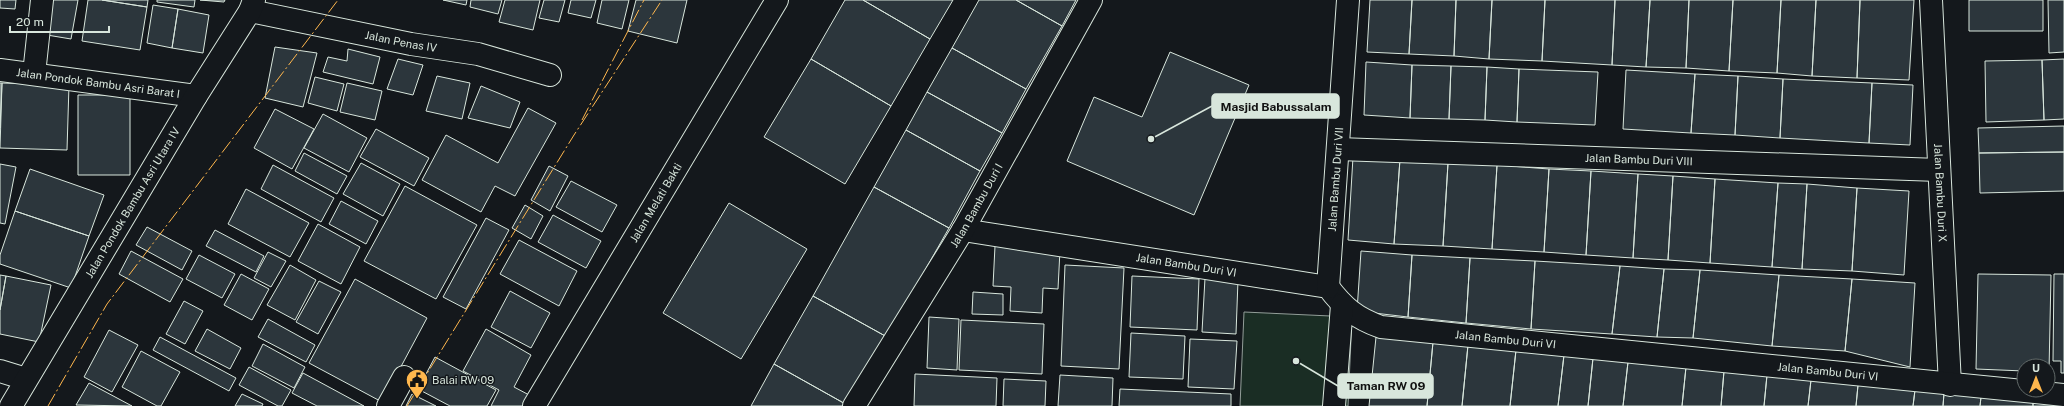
<svg xmlns="http://www.w3.org/2000/svg" width="2064" height="406" viewBox="0 0 2064 406" font-family="'Public Sans',sans-serif">
<rect width="100%" height="100%" fill="#14181c"/>
<!-- green -->
<path fill="#1a2d24" stroke="#939e99" d="M1244 312 1352 317 1348 406H1240Z"/>
<!-- building -->
<path fill="#2c363c" stroke="#d8e6dc" d="M0 0H16L15 9 0 8Z
M48 0H78L71 39 41 34Z
M88 0H102L147 7 140 50 82 41Z
M102 0H148L147 7Z
M157 0H195L194 7 157 2Z
M200 0H225L224 2Z
M443 0H467L466 5Z
M471 0H502L498 14 470 7Z
M505 0H540L533 30 499 22Z
M544 0H565L559 22 539 18Z
M571 0H596L591 18 568 13Z
M602 0H629L622 29 597 23Z
M636 0H687L677 43 628 31Z
M845 0H863L930 39 891 106 811 59Z
M863 0H953L930 39Z
M979 0H1016L1062 26 1026 89 952 48Z
M1016 0H1076L1062 26Z
M1370 0H1412L1409 54 1367 52Z
M1412 0H1456L1454 56 1409 54Z
M1456 0H1492L1489 59 1454 56Z
M1492 0H1545L1542 61 1489 59Z
M1545 0H1615L1612 65 1542 61Z
M1615 0H1650L1646 67 1612 65Z
M1650 0H1689L1686 68 1646 67Z
M1689 0H1733L1729 71 1686 68Z
M1733 0H1781L1777 73 1729 71Z
M1781 0H1816L1812 76 1777 73Z
M1816 0H1860L1857 78 1812 76Z
M1860 0H1914L1909 80 1857 78Z
M1969 0H2043V31H1969Z
M2048 0H2064V52L2049 53Z
M153 5 178 9 172 48 147 43Z
M178 9 209 15 203 53 172 48Z
M275 47 317 53 303 107 265 98Z
M952 48 1026 89 1002 133 927 92Z
M348 49 380 57 373 84 323 72 328 57 347 61Z
M1170 52 1249 85 1194 215 1067 161 1094 97 1142 117Z
M398 59 423 65 413 95 387 89Z
M811 59 891 106 845 184 764 137Z
M2064 59V119L2044 120 2042 60Z
M2042 60 2044 120 1986 122 1985 61Z
M1366 62 1412 65 1410 118 1364 115Z
M1412 65 1451 66 1449 119 1410 118Z
M1451 66 1487 67 1485 120 1449 119Z
M1487 67 1519 69 1517 122 1485 120Z
M1519 69 1598 72 1595 125 1517 122Z
M1626 70 1695 74 1691 133 1623 129Z
M1695 74 1738 76 1735 135 1691 133Z
M437 76 470 83 462 119 426 111Z
M1738 76 1783 79 1780 138 1735 135Z
M315 77 344 84 337 111 308 103Z
M1783 79 1872 83 1869 143 1780 138Z
M0 83H2L0 128Z
M2 83 69 85 67 150 0 148Z
M347 83 382 91 375 120 340 112Z
M1872 83 1913 85 1910 145 1869 143Z
M481 86 520 102 510 128 468 118Z
M927 92 1002 133 980 171 906 130Z
M78 95H130V175H78Z
M528 108 556 123 515 196 495 186 481 212 422 180 446 135 498 163Z
M275 109 314 129 292 169 254 148Z
M323 114 367 138 349 172 304 148Z
M2064 126V152L1979 153 1978 128Z
M376 129 429 158 414 186 360 157Z
M906 130 980 171 949 228 874 187Z
M2064 152V191L1980 193 1979 153Z
M304 153 347 176 337 194 295 171Z
M1353 157 1400 159 1394 244 1348 240Z
M1400 159 1448 163 1443 246 1394 244Z
M361 163 400 184 383 216 343 194Z
M1448 163 1497 165 1492 249 1443 246Z
M0 164 16 167 5 224 0 223Z
M273 165 334 198 321 222 261 189Z
M1497 165 1549 169 1544 252 1492 249Z
M549 166 568 176 550 211 531 200Z
M30 169 104 195 89 236 15 211Z
M1549 169 1591 171 1586 255 1544 252Z
M1591 171 1638 174 1633 258 1586 255Z
M1638 174 1673 176 1668 260 1633 258Z
M1673 176 1715 179 1710 263 1668 260Z
M1715 179 1778 183 1772 267 1710 263Z
M571 181 617 205 602 232 556 207Z
M1778 183 1807 184 1802 269 1772 267Z
M1807 184 1857 188 1852 271 1802 269Z
M405 186 477 225 436 299 364 261Z
M874 187 949 228 887 337 813 296Z
M1857 188 1909 191 1904 275 1852 271Z
M246 189 309 223 290 257 228 224Z
M341 201 378 221 366 244 329 224Z
M729 203 807 249 741 359 663 313Z
M525 205 543 216 531 239 512 228Z
M15 211 89 236 71 288 0 264V255Z
M553 215 601 241 586 268 538 242Z
M486 218 509 230 466 309 443 297Z
M318 224 360 247 341 284 298 261Z
M147 227 192 251 182 270 136 245Z
M215 230 264 256 256 272 206 246Z
M519 240 577 271 559 306 500 274Z
M995 246 1060 250 1058 289 1043 288 1042 313 1010 311 1011 287 993 286Z
M131 251 183 279 170 302 119 274Z
M1361 251 1412 255 1408 317 1357 311Z
M268 252 286 261 271 287 254 278Z
M199 255 235 274 222 298 186 279Z
M1412 255 1470 258 1466 323 1408 317Z
M1470 258 1535 261 1531 329 1466 323Z
M1535 261 1620 266 1612 334 1531 329Z
M290 265 316 280 295 320 267 305Z
M1065 265 1124 268 1119 369 1061 366Z
M1620 266 1664 269 1657 337 1612 334Z
M1664 269 1700 270 1693 338 1657 337Z
M1700 270 1779 275 1772 346 1693 338Z
M241 274 269 289 252 320 224 305Z
M1978 274 2051 275 2049 371 2048 366H2024V371L1976 369Z
M2054 274H2064V373H2061V361H2053Z
M0 275 6 276 0 310Z
M1779 275 1852 279 1845 351 1772 346Z
M6 276 51 285 39 342 0 334V310Z
M1132 276 1199 279 1197 330 1130 327Z
M1205 278 1238 280 1236 334 1202 332Z
M355 279 427 318 382 402 309 363Z
M1852 279 1915 283 1910 367 1845 351Z
M319 281 341 292 318 334 296 322Z
M510 291 550 313 531 348 491 327Z
M973 292 1003 294V315L972 314Z
M813 296 887 337 849 406 774 364Z
M184 301 203 311 185 344 166 334Z
M929 317 959 319 957 370 927 368Z
M268 319 315 345 306 362 258 337Z
M961 320 1044 324 1042 374 959 370Z
M207 329 241 348 230 369 195 351Z
M486 329 531 355 514 387 531 396 526 406H491L499 390 463 371Z
M109 330 138 345 112 392 84 377Z
M1131 333 1185 336 1183 379 1129 377Z
M160 337 236 378 229 391 153 350Z
M1376 337 1433 342 1427 406H1369Z
M1190 339 1237 341 1234 389 1188 387Z
M1433 342 1468 345 1462 406H1427Z
M263 344 305 367 294 388 252 366Z
M1468 345 1516 350 1510 406H1462Z
M1516 350 1564 355 1558 406H1510Z
M141 351 180 372 161 406H157L122 387Z
M1564 355 1593 358 1588 406H1558Z
M435 357 496 390 487 406H450L418 389Z
M1593 358 1628 362 1623 406H1588Z
M1628 362 1686 367 1682 406H1623Z
M774 364 849 406H751Z
M249 367 291 390 282 406H278L239 385Z
M1686 367 1724 371 1721 406H1682Z
M1724 371 1767 375 1764 406H1721Z
M303 373 364 406H317L292 393Z
M915 374 997 378 996 406H914Z
M1060 375 1113 378 1112 406H1058Z
M1767 375 1811 380 1808 406H1764Z
M1004 379 1046 381 1045 406H1003Z
M1811 380 1858 385 1856 406H1808Z
M89 383 132 406 76 405Z
M1858 385 1915 390 1913 406H1856Z
M1120 389 1231 394V406H1119Z
M1915 390 1944 393 1943 406H1913Z
M1944 393 1981 397 1980 406H1943Z
M242 394 263 404 262 406H235Z
M412 394 436 406H406Z
M1981 397 2033 402V406H1980Z
M2033 402 2064 405V406H2033Z"/>
<g fill="none" stroke-linecap="round" stroke-linejoin="round">
<!-- minor casing -->
<g stroke="#d8e6dc" stroke-width="24">
<g id="minor">
<path id="s1" d="M1931 0 1950 385"/>
<path id="s2" d="M250 11 411 44 478 54 550 75"/>
<path id="s3" d="M0 70 196 96"/>
<path d="M34 74 42 0"/>
<path id="s4" d="M1338 149 1939 170"/>
<path id="s5" d="M963 230 1328 287C1344 308 1356 318 1381 327L2064 395"/>
<path id="s6" d="M1328 287 1348 0"/>
<path d="M0 371 26 379"/>
<path id="s7" d="M11 406 196 96 250 11 254 0"/>
<path d="M388 406 404 377"/>
<path id="s8" d="M534 406 777 0"/>
<path id="s9" d="M854 406 963 230 1091 0"/>
<path d="M1334 406 1342 305"/>
</g>
</g>
<!-- minor -->
<use href="#minor" stroke="#14181c" stroke-width="22"/>
<!-- power -->
<path stroke="#ffb74d" stroke-width="1" stroke-dasharray="14 3 2 3" stroke-linecap="butt" d="M582 120 644 0
M48 406 107 304 338 0
M407 406 574 135 662 0"/>
</g>
<!-- icons -->
<defs>
<g id="civic-pin" transform="scale(1.15)"><path d="M0 17L-7.5 6A9.5 9.5 0 1 1 7.5 6Z" fill="#ffb74d" stroke="#14181c"/><path d="M-.6-6.5H3V-4.5H.6V-3L4-1V1h2V6H-6V1h2V-1L-.6-3ZM-1.2 2.5V6h2.4V2.5Z" fill="#111"/></g>
</defs>
<g fill-rule="evenodd">
<use href="#civic-pin" x="417" y="380"/>
</g>
<g text-anchor="middle" stroke-width="3" stroke-linejoin="round" paint-order="stroke">
<!-- street labels -->
<g font-size="11" fill="#d8e6dc" stroke="#14181c">
<text dy="4" stroke="none"><textPath href="#s2" startOffset="154">Jalan Penas IV</textPath></text>
<text dy="4" stroke="none"><textPath href="#s3" startOffset="99">Jalan Pondok Bambu Asri Barat I</textPath></text>
<text dy="4" stroke="none"><textPath href="#s4" startOffset="301">Jalan Bambu Duri VIII</textPath></text>
<text dy="4" stroke="none"><textPath href="#s6" startOffset="108">Jalan Bambu Duri VII</textPath></text>
<text dy="4" stroke="none"><textPath href="#s1" startOffset="193">Jalan Bambu Duri X</textPath></text>
<text dy="4" stroke="none"><textPath href="#s7" startOffset="237">Jalan Pondok Bambu Asri Utara IV</textPath></text>
<text dy="4" stroke="none"><textPath href="#s8" startOffset="237">Jalan Melati Bakti</textPath></text>
<text dy="4" stroke="none"><textPath href="#s9" startOffset="235">Jalan Bambu Duri I</textPath></text>
<text dy="4" stroke="none"><textPath href="#s5" startOffset="226">Jalan Bambu Duri VI</textPath></text>
<text dy="4" stroke="none"><textPath href="#s5" startOffset="562">Jalan Bambu Duri VI</textPath></text>
<text dy="4" stroke="none"><textPath href="#s5" startOffset="886">Jalan Bambu Duri VI</textPath></text>
</g>
<!-- poi labels -->
<g font-size="11" fill="#d8e6dc" stroke="#14181c" text-anchor="start">
<text x="432" y="384">Balai RW 09</text>
</g>
</g>
<!-- callouts -->
<path fill="none" stroke="#d8e6dc" stroke-width="1.5" d="M1151 139L1212 106M1296 361L1338 386"/>
<g fill="#d8e6dc" stroke="#14181c" stroke-width="1.5">
<circle cx="1151" cy="139" r="4"/>
<circle cx="1296" cy="361" r="4"/>
</g>
<g fill="#d8e6dc" stroke="#d8e6dc" stroke-width="1.5">
<rect x="1212" y="94" width="127" height="24" rx="4"/>
<rect x="1338" y="374" width="95" height="24" rx="4"/>
</g>
<g font-size="12" text-anchor="middle" font-weight="bold" fill="#111">
<text x="1276" y="111">Masjid Babussalam</text>
<text x="1386" y="390">Taman RW 09</text>
</g>
<!-- north arrow -->
<g transform="translate(2036 378)"><circle r="19" fill="#14181c" stroke="#626a69"/>
<path d="M0-3L7 15L0 10L-7 15Z" fill="#ffb74d"/>
<text y="-6" font-size="11" font-weight="bold" text-anchor="middle" fill="#d8e6dc">U</text>
</g>
<!-- scale -->
<path d="M10 26v6h99v-6" fill="none" stroke="#d8e6dc" stroke-width="2"/>
<text x="16" y="26" font-size="12" fill="#d8e6dc" stroke="#14181c" stroke-width="3" paint-order="stroke">20 m</text>
</svg>
